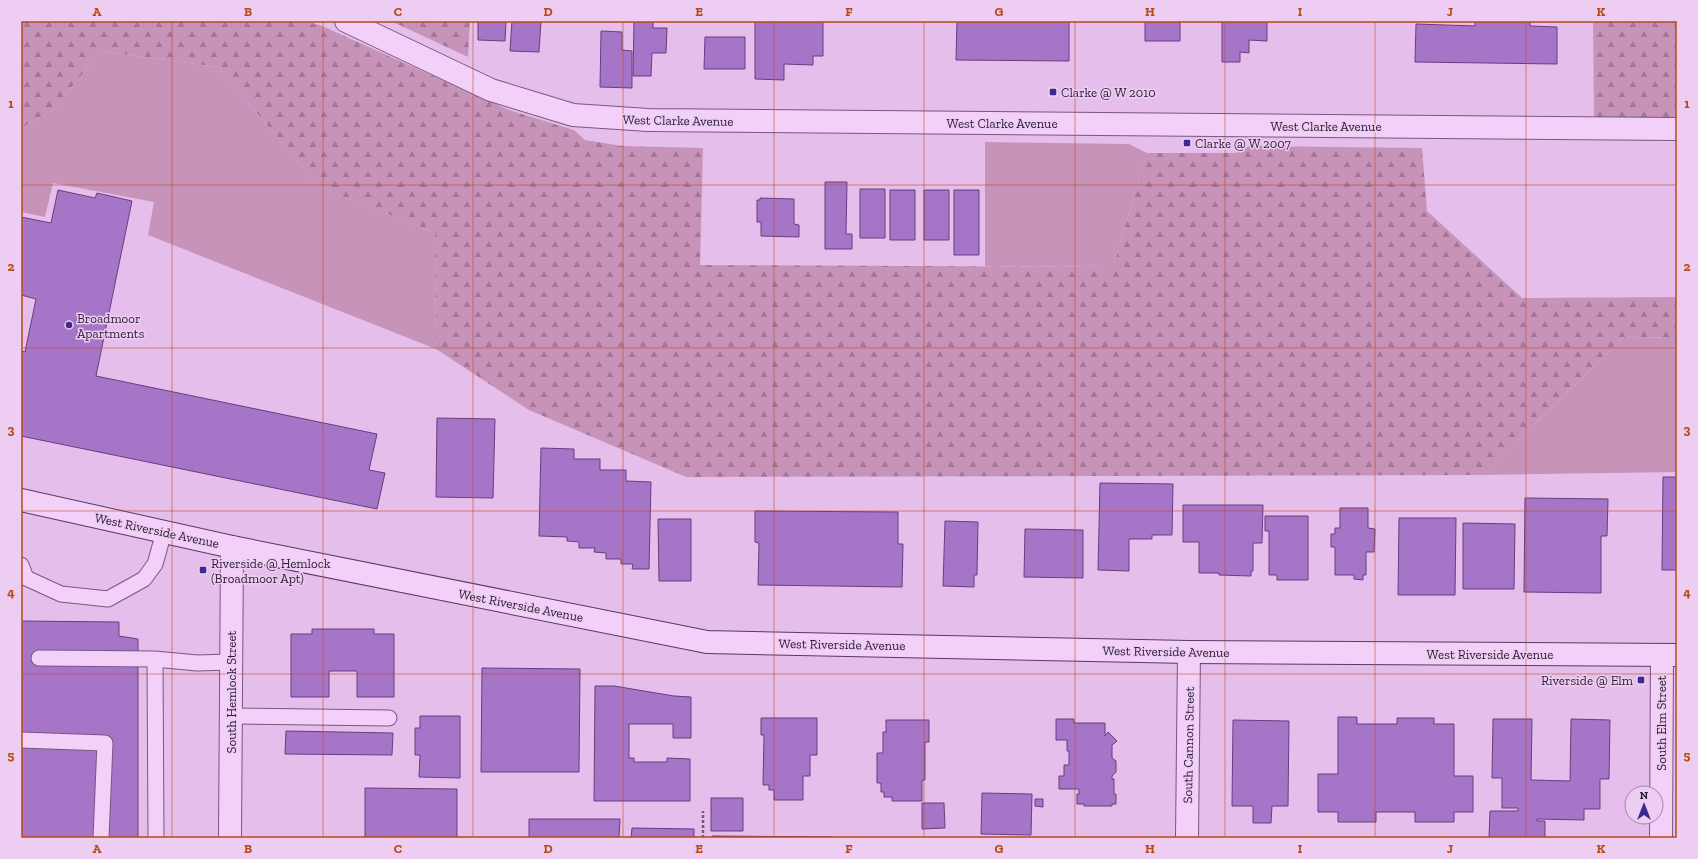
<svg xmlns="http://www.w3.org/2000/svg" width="1698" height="859" viewBox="0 0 1698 859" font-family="'Zilla Slab',serif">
<defs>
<pattern id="forest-firs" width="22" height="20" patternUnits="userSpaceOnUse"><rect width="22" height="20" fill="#c893b9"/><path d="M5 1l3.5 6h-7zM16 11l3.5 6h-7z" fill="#a37797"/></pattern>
</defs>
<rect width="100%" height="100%" fill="#e5beeb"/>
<!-- green -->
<path fill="#c893b9" d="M101 51 218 67 319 187 435 233 436 349 148 235 154 202 53 183 45 217 21 212V128L54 109Z
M985 142 1129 144 1147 153 1113 267 985 266Z
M1677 337V472L1482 475 1623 338Z"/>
<!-- forest -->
<path fill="url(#forest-firs)" d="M21 21H304L320 25 509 110 574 130 585 140 622 146 703 148 700 265 1113 267 1147 153H1235L1250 146 1422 148 1427 211 1522 298 1677 297V337L1623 338 1482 475 686 477 529 410 436 349 435 233 319 187 218 67 101 51 54 109 21 128Z
M391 21H470L468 57Z
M1593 21H1677V119L1594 118Z"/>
<!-- building -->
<path fill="#a675c8" stroke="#643f80" d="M478 21H506L505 41 478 40Z
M512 21H541L539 52 510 51Z
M634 21H653V28H667L666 53H652L651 76H633Z
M755 21H823V56H813V65L784 64V80L755 79Z
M957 21H1069V61L956 60Z
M1145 21H1180V41H1145Z
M1222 21H1267V41L1249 40V53L1240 52V62H1222Z
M1475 21H1530V26L1557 27V64L1415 62 1416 24 1475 26Z
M601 31 622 32V50L632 51V88L600 87Z
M705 37H745V69H704Z
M825 182H847L846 234H852V249H825Z
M860 189H885V238H860Z
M58 190 95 198 97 193 132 201 96 376 377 434 369 470 385 473 377 509 21 436V351L25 352 36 299 21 295V217L51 223Z
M890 190H915V240H890Z
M924 190H949V240H924Z
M954 190H979V255H954Z
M760 198 794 199V224L799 225V237L761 236V222H757V200H760Z
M437 418 495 419 493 498 436 497Z
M541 448 574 449V459H600V470H626V481L651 482 649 569H632L633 564H621V559H606V553L594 552 595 548H579V542L567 541V537L539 536Z
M1663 477H1677V570H1662Z
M1100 483 1173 484 1172 535H1152V539H1129V571L1098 570Z
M1525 498 1608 499 1607 536H1601V593L1524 592Z
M1183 505H1263L1262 543H1253V571H1251V576L1219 575V573H1199V542H1183Z
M1340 508H1368V528L1375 529 1374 552H1366V575H1363V580L1354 579V575H1335V547H1331V534H1335V528H1340Z
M755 511 898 512V544H903L902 587 758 585 759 543 755 542Z
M1265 516H1308V580H1277V575H1269V531H1265Z
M1399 518H1456L1455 595H1398Z
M658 519H691V581H659Z
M945 521 978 522 977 575H974V587L943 586Z
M1463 523 1515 524 1514 589H1463Z
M1025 529 1083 530V578L1024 577Z
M21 621 119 622V636L138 639V838H21Z
M312 629H374V634H394V697H357V671H329V697H291V634H312Z
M482 668 580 669 579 772H481Z
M595 686H614L674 696 691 697V738H673V724H629V758H634V762H667V758L690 759V801H594Z
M420 716H460V778L419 777 420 755H415V728H420Z
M1338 717H1357V724H1397V718H1434V724H1454V776H1473V812H1454V822H1415V812H1376V822H1338V812H1318V774H1338Z
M761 718H817V755H810V776H803V800H774V790H769V785H763L764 735H761Z
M1056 719H1074V723H1105V736L1108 732 1117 741 1112 745V758L1116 761V772L1112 776V779H1114V794H1116V804H1112V806H1084V804H1077V794H1079V789H1059V776H1064V765H1069V751H1067V740H1056Z
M1493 719H1532L1531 780 1570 781 1571 719 1610 720 1609 779H1600V809H1584V820L1537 819V821H1545V838H1489L1490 811H1518V808H1502V778H1492Z
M886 720H929V742H925V780H922V801H892V797H884V792H881V783H877V753H883V732H886Z
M1233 720 1289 721 1288 806H1272L1271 823H1253V806H1232Z
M286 731 393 733 392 755 285 754Z
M365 788 457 789V838H365Z
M982 793 1032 794 1031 835 981 834Z
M711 798H743V831H711Z
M1035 799H1043V807L1035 806Z
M922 803H944L945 828 922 829Z
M529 819H620L619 838H529Z
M632 828 694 829V838H631Z
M712 836 832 837 712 838Z"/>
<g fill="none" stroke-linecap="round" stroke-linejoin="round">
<!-- service casing -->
<g stroke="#765882" stroke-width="17">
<path id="service" d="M21 565 26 578 61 594 108 599 144 579 155 564 164 532
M39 658 155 659
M231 716 389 718
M21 740 105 743 101 838
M156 838 155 659 197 663 231 662"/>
</g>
<!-- minor casing -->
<g stroke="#765882" stroke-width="24">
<path id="minor" d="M346 21 491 90 573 115 648 120 1677 129
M230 838 232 547
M1661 838 1662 655"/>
</g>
<!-- tertiary casing -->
<g stroke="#765882" stroke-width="24">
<path id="tertiary" d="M1187 838 1189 652"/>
</g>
<!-- secondary casing -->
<g stroke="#563b64" stroke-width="24">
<path id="secondary" d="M21 500 232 547 707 642 1189 652 1677 655"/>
</g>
<!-- path -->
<path stroke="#765882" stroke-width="2.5" stroke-dasharray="3 2" stroke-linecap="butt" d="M703 838V811"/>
<!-- service -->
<use href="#service" stroke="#f2d0f7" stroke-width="15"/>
<!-- minor -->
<use href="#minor" stroke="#f2d0f7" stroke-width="22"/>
<!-- tertiary -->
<use href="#tertiary" stroke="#f2d0f7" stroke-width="22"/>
<!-- secondary -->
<use href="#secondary" stroke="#f2d0f7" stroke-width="22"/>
</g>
<!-- grid -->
<path fill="none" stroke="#b84a16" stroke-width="1" stroke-opacity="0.55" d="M172 21V838M323 21V838M473 21V838M623 21V838M774 21V838M924 21V838M1075 21V838M1225 21V838M1375 21V838M1526 21V838M21 185H1677M21 348H1677M21 511H1677M21 674H1677"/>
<!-- markers -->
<g fill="#3b2b8e" stroke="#eecdf3" stroke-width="1.5">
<rect x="1049" y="88" width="8" height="8" rx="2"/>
<rect x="1183" y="139" width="8" height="8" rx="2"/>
<circle cx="69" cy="325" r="4"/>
<rect x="199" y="566" width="8" height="8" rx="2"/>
<rect x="1637" y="676" width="8" height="8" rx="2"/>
</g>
<g text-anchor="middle" stroke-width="3" stroke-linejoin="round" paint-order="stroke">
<!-- poi labels -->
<g font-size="13" fill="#2a1c32" stroke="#eecdf3" text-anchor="start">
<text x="1061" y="97">Clarke @ W 2010</text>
<text x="1195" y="148">Clarke @ W 2007</text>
<text x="77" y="323">Broadmoor<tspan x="77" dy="15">Apartments</tspan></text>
<text x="211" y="568">Riverside @ Hemlock<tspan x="211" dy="15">(Broadmoor Apt)</tspan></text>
<text x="1633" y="685" text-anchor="end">Riverside @ Elm</text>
</g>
<!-- street labels -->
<g font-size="13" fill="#2a1c32" stroke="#eecdf3">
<text transform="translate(678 120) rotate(1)" y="5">West Clarke Avenue</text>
<text x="1002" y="128">West Clarke Avenue</text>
<text x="1326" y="131">West Clarke Avenue</text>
<text transform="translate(157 530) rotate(12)" y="5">West Riverside Avenue</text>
<text transform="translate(521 605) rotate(11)" y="5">West Riverside Avenue</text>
<text transform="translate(842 644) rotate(1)" y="5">West Riverside Avenue</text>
<text transform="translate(1166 651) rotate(1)" y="5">West Riverside Avenue</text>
<text x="1490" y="659">West Riverside Avenue</text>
<text transform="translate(231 692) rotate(-90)" y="5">South Hemlock Street</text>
<text transform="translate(1661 723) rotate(-90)" y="5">South Elm Street</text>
<text transform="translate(1188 745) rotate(-89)" y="5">South Cannon Street</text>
</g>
</g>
<!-- border -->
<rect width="1698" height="859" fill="none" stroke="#eecdf3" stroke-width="44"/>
<!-- north arrow -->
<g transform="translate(1644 805)"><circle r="19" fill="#eecdf3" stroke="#a086a6"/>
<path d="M0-3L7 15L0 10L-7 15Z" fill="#3b2b8e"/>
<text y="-6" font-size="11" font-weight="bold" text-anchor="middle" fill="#2a1c32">N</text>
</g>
<rect x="22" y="22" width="1654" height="815" fill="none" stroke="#b84a16" stroke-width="1.5"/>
<g font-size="13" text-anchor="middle" font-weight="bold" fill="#b84a16">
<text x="97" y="16">A</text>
<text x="248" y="16">B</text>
<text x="398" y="16">C</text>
<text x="548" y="16">D</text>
<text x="699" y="16">E</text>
<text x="849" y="16">F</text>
<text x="999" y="16">G</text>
<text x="1150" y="16">H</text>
<text x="1300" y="16">I</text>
<text x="1450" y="16">J</text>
<text x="1601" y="16">K</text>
<text x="11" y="108">1</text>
<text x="1687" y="108">1</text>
<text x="11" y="271">2</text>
<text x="1687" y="271">2</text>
<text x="11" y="434">3</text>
<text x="1687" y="434">3</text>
<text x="11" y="597">4</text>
<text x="1687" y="597">4</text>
<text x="11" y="760">5</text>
<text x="1687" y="760">5</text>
<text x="97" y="853">A</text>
<text x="248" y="853">B</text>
<text x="398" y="853">C</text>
<text x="548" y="853">D</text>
<text x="699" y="853">E</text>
<text x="849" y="853">F</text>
<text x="999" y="853">G</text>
<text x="1150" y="853">H</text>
<text x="1300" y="853">I</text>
<text x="1450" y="853">J</text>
<text x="1601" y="853">K</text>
</g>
</svg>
